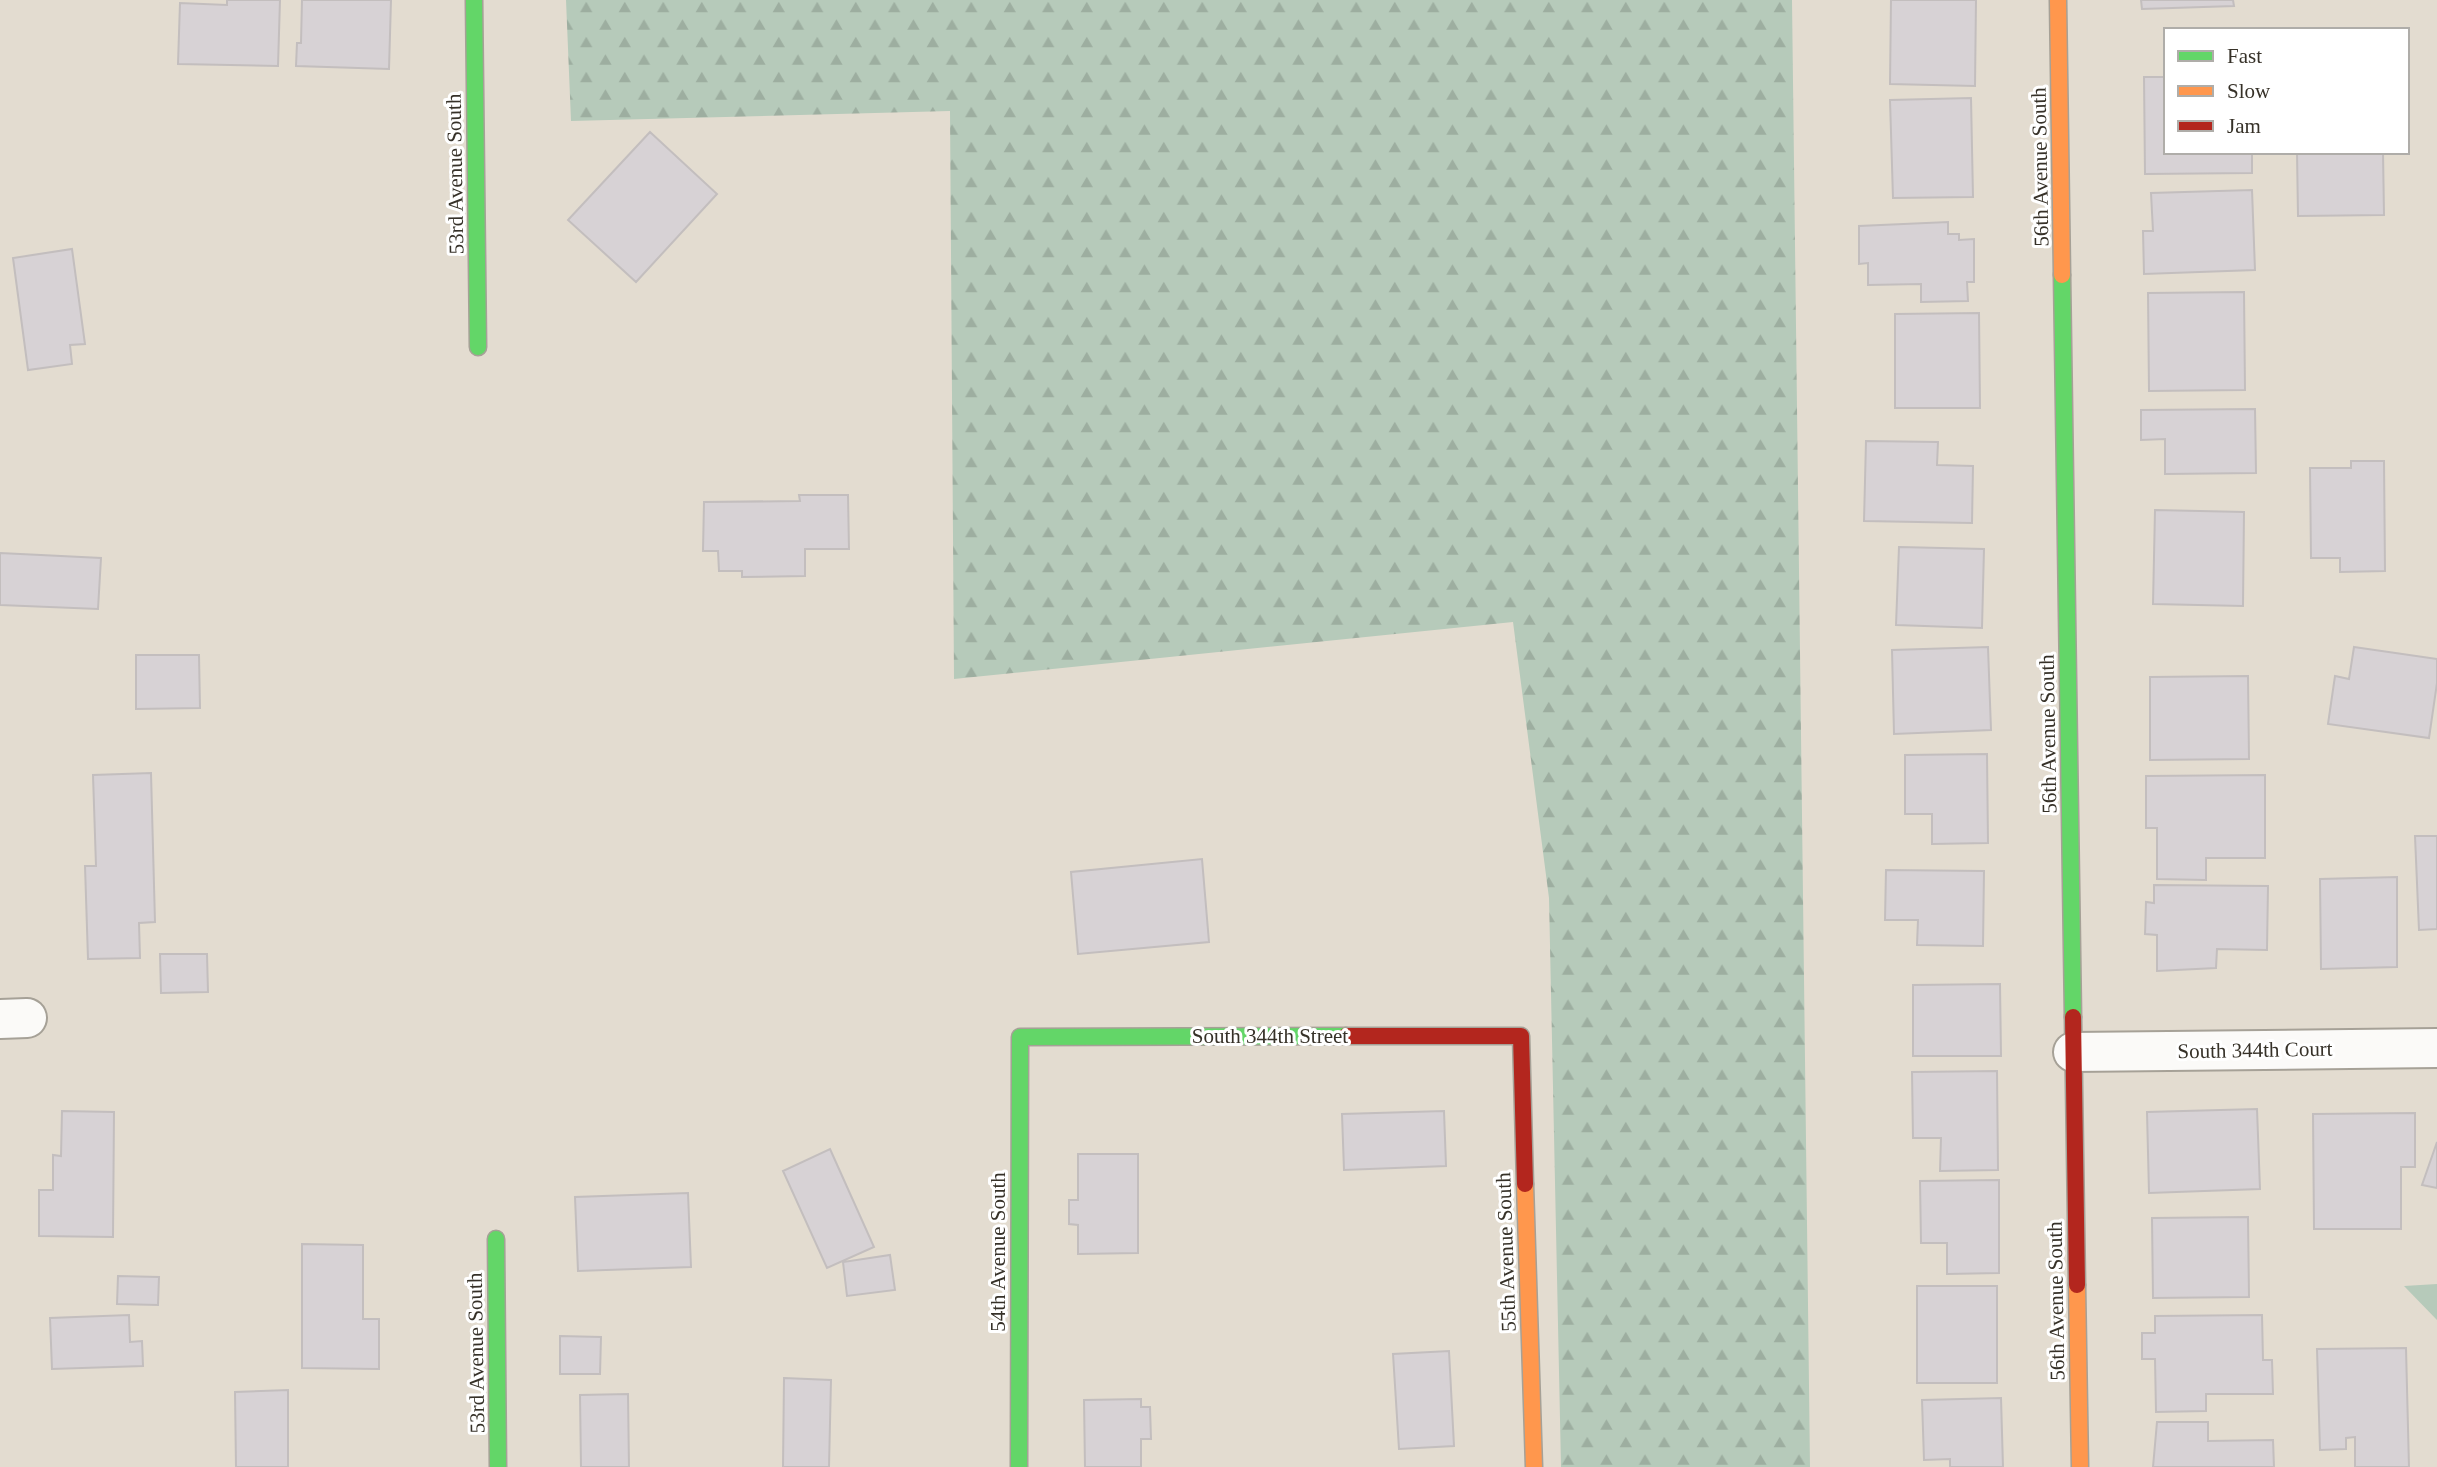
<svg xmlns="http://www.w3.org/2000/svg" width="2437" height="1467" viewBox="0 0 2437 1467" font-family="Georgia,serif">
<defs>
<pattern id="forest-firs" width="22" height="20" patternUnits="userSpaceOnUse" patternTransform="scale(1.75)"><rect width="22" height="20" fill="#b6caba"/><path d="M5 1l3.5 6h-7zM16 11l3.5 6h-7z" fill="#9daea0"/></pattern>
</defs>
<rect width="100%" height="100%" fill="#e3dcd0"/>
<!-- green -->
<path fill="#b6caba" d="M2437 1284V1320L2404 1286Z"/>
<!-- forest -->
<path fill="url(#forest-firs)" d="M566 0H1792L1810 1467H1561L1549 898 1513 622 954 679 950 111 571 121Z"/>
<!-- building -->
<path fill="#d7d2d5" stroke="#c3bebe" stroke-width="2" d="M227 0H280L278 66 178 64 180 3 227 5Z
M302 0H391L389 69 296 66 297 43H301Z
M1891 0H1976L1975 86 1890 84Z
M2141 0H2233L2234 6 2142 9Z
M2144 77H2166V152H2252V173L2145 174Z
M1971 98 1973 197 1893 198 1890 100Z
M650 132 717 194 636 282 568 220Z
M2297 152H2383L2384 215 2298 216Z
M2252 190 2255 270 2144 274 2143 231H2153L2151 193Z
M1948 222V234H1959V240L1974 239V282H1967L1968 301 1921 302V284L1868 285V263L1859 264V226Z
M72 249 85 344 70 345 72 364 28 370 13 258Z
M2244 292 2245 390 2149 391 2148 293Z
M1979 313 1980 408H1895V314Z
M2255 409 2256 473 2165 474V439L2141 440V410Z
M1866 441 1938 442 1937 465 1973 466 1972 523 1864 521Z
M2351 461H2384L2385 571 2340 572V558H2311L2310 468H2351Z
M799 495H848L849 549H805V576L742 577V571H719L718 551H703L704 502 800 501Z
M2155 510 2244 512 2243 606 2153 604Z
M1899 547 1984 549 1982 628 1896 625Z
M0 553 101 558 98 609 0 605Z
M1988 647 1991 730 1894 734 1892 650Z
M2354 647 2437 659V683L2429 738 2328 724 2335 676 2349 679Z
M136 655H199L200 708 136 709Z
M2248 676 2249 759 2150 760V677Z
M1987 754 1988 843 1932 844V814H1905V755Z
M151 773 155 922 139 923 140 958 88 959 85 866H96L93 775Z
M2265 775V858H2206V880L2157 879V828H2146V776Z
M2415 836H2437V929L2419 930Z
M1202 859 1209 942 1078 954 1071 872Z
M1886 870 1984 871 1983 946 1917 945 1918 920H1885Z
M2397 877V967L2321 969 2320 879Z
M2154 885 2268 886 2267 950 2217 949 2216 968 2157 971V935L2145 934 2146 902 2154 903Z
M160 954H207L208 992 161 993Z
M2000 984 2001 1056H1913V985Z
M1997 1071 1998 1170 1940 1171 1941 1138H1913L1912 1072Z
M2257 1109 2260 1189 2149 1193 2147 1112Z
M62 1111 114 1112 113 1237 39 1236V1190H53V1155L61 1156Z
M1444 1111 1446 1166 1344 1170 1342 1114Z
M2415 1113V1167H2401V1229H2314L2313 1114Z
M2437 1142V1188L2422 1185Z
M830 1149 874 1247 827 1268 783 1171Z
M1078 1154H1138V1253L1078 1254V1225L1069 1224V1200H1078Z
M1999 1180V1273L1947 1274V1243H1921L1920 1181Z
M688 1193 691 1267 578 1271 575 1197Z
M2248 1217 2249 1297 2153 1298 2152 1218Z
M302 1244 363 1245V1319H379V1369L302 1368Z
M890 1255 895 1290 847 1296 843 1262Z
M118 1276 159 1277 158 1305 117 1304Z
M1917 1286H1997V1383H1917Z
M129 1315 130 1342 142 1341 143 1366 52 1369 50 1318Z
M2262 1315 2263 1360H2272L2273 1394H2206V1411L2156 1412 2155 1359H2142V1333H2155V1316Z
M560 1336 601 1337 600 1374H560Z
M2406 1348 2409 1467H2355V1437L2346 1438V1449L2320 1450 2317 1349Z
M1449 1351 1454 1446 1399 1449 1393 1354Z
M784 1378 831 1380 829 1467H783Z
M288 1390V1467H236L235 1392Z
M628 1394 629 1467H581L580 1395Z
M2001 1398 2003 1467H1950V1459L1924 1460 1922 1400Z
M1141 1399V1407H1150L1151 1439H1141V1467H1085L1084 1400Z
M2157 1422H2208V1441L2273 1440 2274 1467H2153Z"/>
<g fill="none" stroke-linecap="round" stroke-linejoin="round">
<!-- street casing -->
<g stroke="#a6a197" stroke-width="42">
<path id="street" d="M0 1019 27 1018
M2073 1052 2437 1048"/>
</g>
<!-- fast casing -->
<g stroke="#a6a197" stroke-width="19">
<path id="fast" d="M474 0 478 347
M2062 275 2073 1017
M496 1239 498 1467
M1019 1467 1020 1037 1346 1036"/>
</g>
<!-- slow casing -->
<g stroke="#a6a197" stroke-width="19">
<path id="slow" d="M2058 0 2062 275
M1525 1184 1534 1467
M2077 1285 2080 1467"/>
</g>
<!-- jam casing -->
<g stroke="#a6a197" stroke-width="19">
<path id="jam" d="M2073 1017 2077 1285
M1346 1036H1521L1525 1184"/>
</g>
<!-- street -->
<use href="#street" stroke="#fbfaf8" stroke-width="38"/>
<!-- fast -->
<use href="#fast" stroke="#63d668" stroke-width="16"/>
<!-- slow -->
<use href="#slow" stroke="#ff974d" stroke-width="16"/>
<!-- jam -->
<use href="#jam" stroke="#b3261e" stroke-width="16"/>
</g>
<g text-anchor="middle" stroke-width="6" stroke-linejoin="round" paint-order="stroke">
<!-- street labels -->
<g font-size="21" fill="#363128" stroke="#fff">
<text transform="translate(2040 167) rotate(-91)" y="7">56th Avenue South</text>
<text transform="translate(455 174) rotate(-91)" y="7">53rd Avenue South</text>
<text transform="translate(2048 734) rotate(-91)" y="7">56th Avenue South</text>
<text x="1270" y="1043">South 344th Street</text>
<text transform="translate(2255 1050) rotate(-1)" y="7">South 344th Court</text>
<text transform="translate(998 1252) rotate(-90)" y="7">54th Avenue South</text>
<text transform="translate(1506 1252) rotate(-92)" y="7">55th Avenue South</text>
<text transform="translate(2056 1301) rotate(-91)" y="7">56th Avenue South</text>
<text transform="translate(476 1353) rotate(-91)" y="7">53rd Avenue South</text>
</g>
</g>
<!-- legend -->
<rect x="2164" y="28" width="245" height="126" fill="#ffffff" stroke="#afada9" stroke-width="2"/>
<rect x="2178" y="51" width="35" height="10" fill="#63d668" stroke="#afada9" stroke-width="2"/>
<text x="2227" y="63" font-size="21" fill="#363128">Fast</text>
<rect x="2178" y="86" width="35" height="10" fill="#ff974d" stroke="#afada9" stroke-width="2"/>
<text x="2227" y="98" font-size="21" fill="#363128">Slow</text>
<rect x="2178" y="121" width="35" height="10" fill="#b3261e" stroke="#afada9" stroke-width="2"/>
<text x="2227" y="133" font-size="21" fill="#363128">Jam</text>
</svg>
